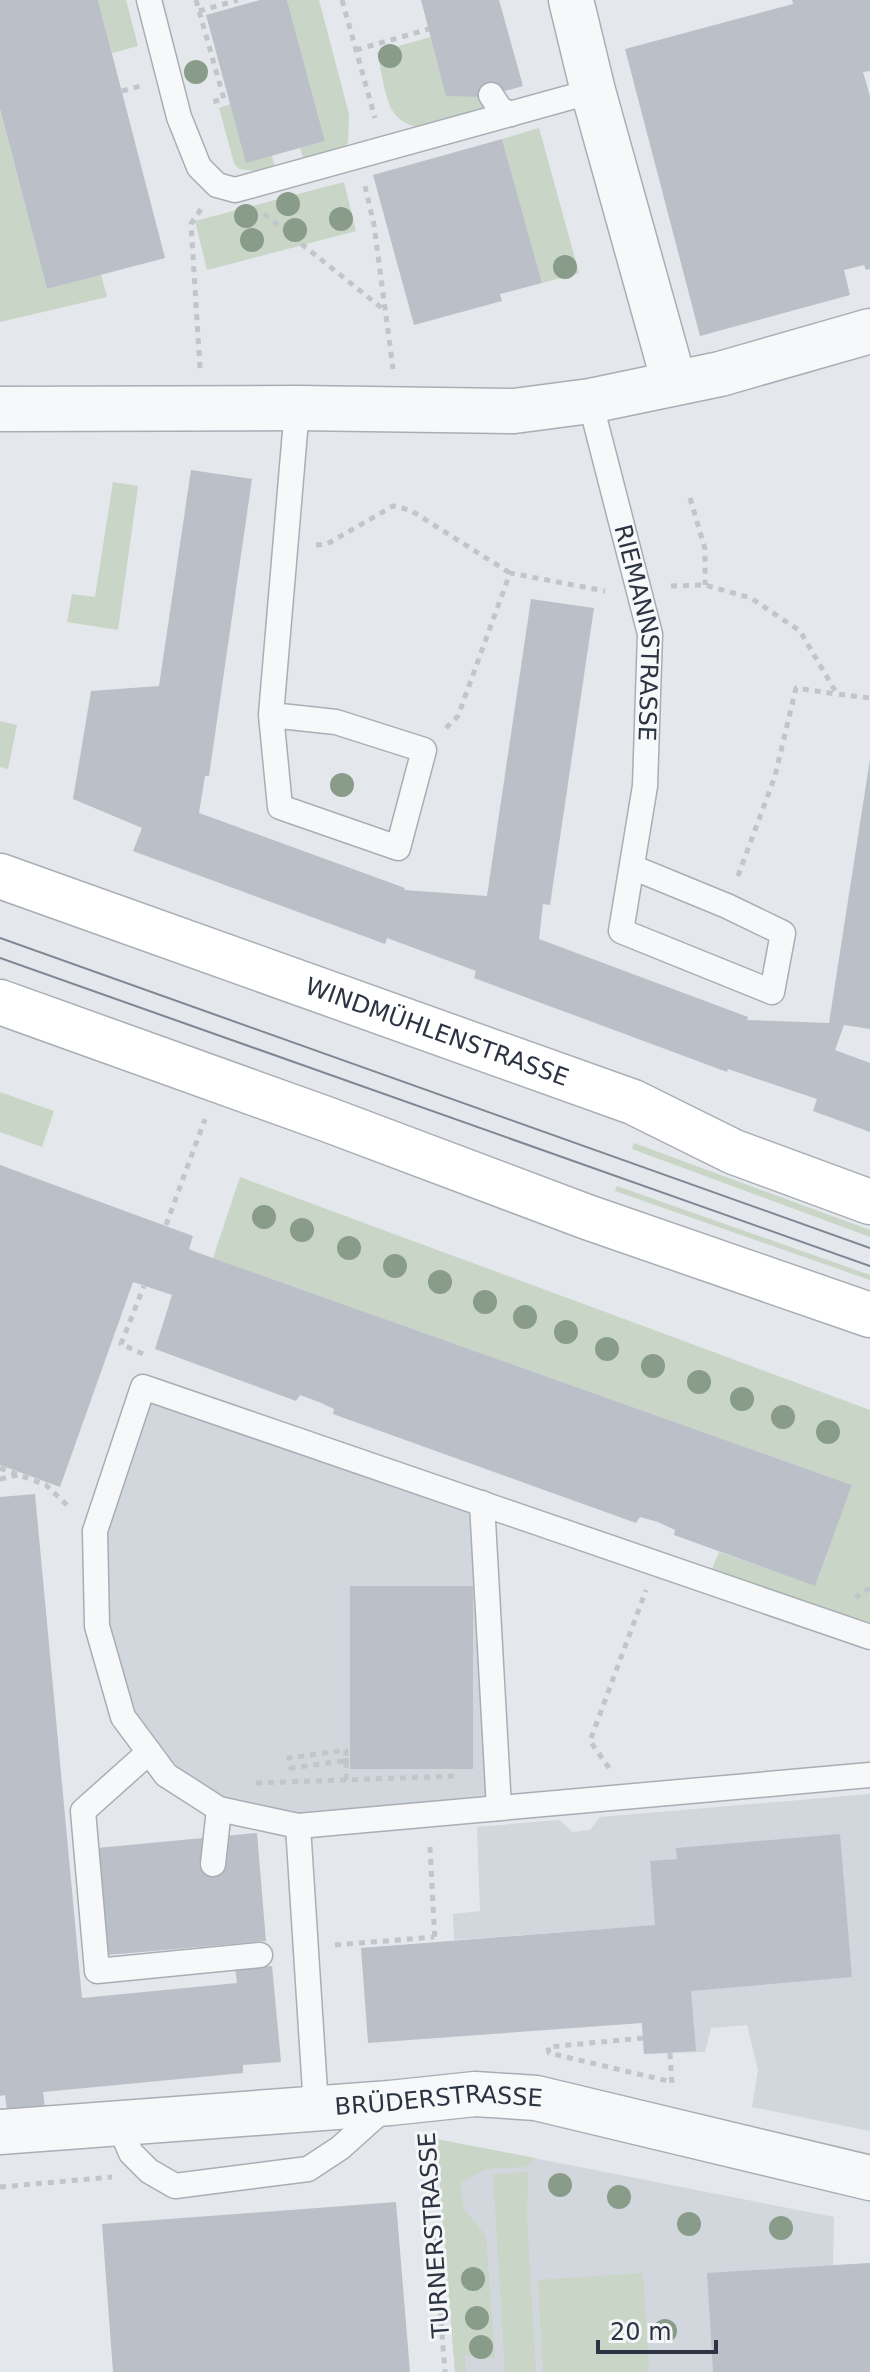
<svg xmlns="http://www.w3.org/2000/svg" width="870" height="2372" viewBox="0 0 870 2372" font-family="'DejaVu Sans',sans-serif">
<rect width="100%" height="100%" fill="#e4e7eb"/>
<!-- built -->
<path fill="#d2d6dd" d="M143 1387 482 1503 499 1808 257 1818 166 1775 123 1717 97 1626 95 1531Z
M870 1794V2131L752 2107 758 2070 747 2025 711 2028 705 2052 644 2054 634 1927 454 1940 453 1914 480 1911 477 1827 559 1820 573 1832 590 1830 600 1817Z
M436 2139 834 2217 833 2265 870 2263V2372H455Z"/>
<!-- green -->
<path fill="#c9d5c6" d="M98 0H126L138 46 112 53Z
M287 0H319L349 114 348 143 340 151 304 160 300 148 325 141Z
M431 37 483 97 488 113C459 121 417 142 394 113 385 101 381 68 377 52Z
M230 104 272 156 275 167 254 171 239 169 234 163 219 108Z
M0 110 47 289 101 274 107 297 0 322Z
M539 128 579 273 542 283 502 139Z
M344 182 356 231 207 270 195 221Z
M113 482 138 486 118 630 67 622 72 594 95 597Z
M0 721 17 725 8 769 0 767Z
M0 1092 54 1111 42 1147 0 1132Z
M634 1143 870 1230V1237L632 1149Z
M240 1177 870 1410V1627L710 1574 719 1552 815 1585 852 1485 213 1258Z
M617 1186 870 1275V1280L615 1191Z
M436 2139 535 2158 526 2167 486 2169 460 2183 464 2209 486 2236 495 2359 465 2356 466 2372H455Z
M528 2172 527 2218 536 2372H505L493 2174Z
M643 2273 649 2372H543L538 2280Z"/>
<!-- building -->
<path fill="#bbc0c8" d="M0 0H98L165 258 47 289 0 109Z
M260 0H287L325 141 246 163 206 15Z
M421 0H499L523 86 483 97 446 96Z
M792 0H870V71L863 72 870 96V269L866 270 864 265 844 270 850 295 700 336 625 49 793 4Z
M502 139 542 283 500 294 502 301 414 325 373 175Z
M191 470 252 479 209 776H205L199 813 405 888 404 890 487 896 531 599 594 608 550 905 543 904 539 939 748 1017 747 1020 829 1023 870 759V1029L844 1025 835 1050 870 1063V1132L813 1111 817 1099 728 1069 727 1072 474 978 476 971 387 938 385 944 133 851 142 828 73 799 91 691 159 686Z
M0 1165 193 1236 189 1249 196 1252 852 1485 815 1586 674 1535 675 1530 658 1522 640 1517 636 1523 333 1414 334 1409 319 1402 300 1395 296 1401 155 1349 172 1295 133 1282 60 1487 0 1465Z
M35 1494 82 1998 237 1983 235 1969 272 1966 281 2062 243 2065V2073L43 2092 45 2107 7 2110 5 2095 0 2096V1497Z
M350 1586H473V1769H350Z
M257 1833 266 1941 108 1955 97 1848Z
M840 1834 852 1977 691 1991 696 2051 644 2054 642 2023 368 2043 361 1948 655 1925 650 1861 677 1859 676 1848Z
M396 2202 410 2372H113L102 2224Z
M870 2263V2372H713L707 2273Z"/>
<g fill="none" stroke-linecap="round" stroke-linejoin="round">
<!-- service casing -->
<g stroke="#a9aeb5" stroke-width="27">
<g id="service">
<path d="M149 0 179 117 199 167 217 185 235 190 593 91"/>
<path d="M491 95 500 109 511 114"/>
<path id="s1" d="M590 401 650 634 645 786 621 931 772 992 783 933 727 906 632 867"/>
<path d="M271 715 336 722 424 750 398 848 280 807 271 715 297 408"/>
<path d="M482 1503 499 1808"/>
<path d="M870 1637 143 1387 95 1531 97 1626 123 1717 166 1775 219 1809 298 1826 870 1775"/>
<path d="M149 1752 83 1811 97 1971 260 1955"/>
<path d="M298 1826 316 2107"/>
<path d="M213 1864 219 1809"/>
<path d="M119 2125 131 2153 149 2171 175 2186 308 2169 340 2148 388 2105"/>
</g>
</g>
<!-- minor casing -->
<g stroke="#a9aeb5" stroke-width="47">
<g id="minor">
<path d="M571 0 593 91 674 382"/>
<path d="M0 409 297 408 514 411 590 401 720 374 870 331"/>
<path id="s2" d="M0 2132 390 2103 475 2094 536 2098 870 2178"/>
</g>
</g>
<!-- secondary casing -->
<g stroke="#a9aeb5" stroke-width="47">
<g id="secondary">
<path id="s3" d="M0 876 633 1102 734 1152 870 1202"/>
<path d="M0 1002 329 1120 587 1217 870 1315"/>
</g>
</g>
<!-- path -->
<path stroke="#c2c5ca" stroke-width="5" stroke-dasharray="6 6" stroke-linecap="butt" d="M196 0 224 99 208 103
M342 0 375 118
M199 11 238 0
M356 50 429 29
M122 91 141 86
M365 186 374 225 393 369
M264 214 383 309
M200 368 191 224 201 209
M690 498 705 549V585
M316 545 327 544 393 506 410 510 510 573
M671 586 705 585 751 598 800 631 837 694 870 698
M446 728 458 716 510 573 605 591
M738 876 775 776 796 688 836 694
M166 1225 205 1119
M143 1354 121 1344 144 1286
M0 1468 46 1485 71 1509
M0 1479 18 1475
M855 1598 870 1588
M343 1761 291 1768 289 1758 346 1750V1780
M609 1768 590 1741 646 1590
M256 1783 457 1776
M430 1847 435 1942
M335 1945 434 1937
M643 2038 548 2047 549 2053 672 2082
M670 2053 672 2084
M427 2142 445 2372
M0 2187 112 2177"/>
<!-- service -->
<use href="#service" stroke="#f7f8fa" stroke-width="24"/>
<!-- minor -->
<use href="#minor" stroke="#f7f8fa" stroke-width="44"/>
<!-- secondary -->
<use href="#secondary" stroke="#fff" stroke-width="44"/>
<!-- tram -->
<path stroke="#7e8594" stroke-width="2" d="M0 938 870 1248
M0 958 870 1266"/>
<!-- path-bridge -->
<path stroke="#c2c5ca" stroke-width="5" stroke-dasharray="6 6" stroke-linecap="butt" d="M343 1761 350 1760"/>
</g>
<!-- trees -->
<g fill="#899c8a">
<circle cx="390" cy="56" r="12"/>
<circle cx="196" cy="72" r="12"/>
<circle cx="288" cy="204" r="12"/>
<circle cx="246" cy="216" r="12"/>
<circle cx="341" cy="219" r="12"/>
<circle cx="295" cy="230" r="12"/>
<circle cx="252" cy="240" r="12"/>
<circle cx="565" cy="267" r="12"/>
<circle cx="342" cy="785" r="12"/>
<circle cx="264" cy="1217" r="12"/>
<circle cx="302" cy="1230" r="12"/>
<circle cx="349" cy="1248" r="12"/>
<circle cx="395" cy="1266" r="12"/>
<circle cx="440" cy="1282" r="12"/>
<circle cx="485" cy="1302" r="12"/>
<circle cx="525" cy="1317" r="12"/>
<circle cx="566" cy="1332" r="12"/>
<circle cx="607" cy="1349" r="12"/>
<circle cx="653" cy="1366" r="12"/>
<circle cx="699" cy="1382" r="12"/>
<circle cx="742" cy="1399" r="12"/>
<circle cx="783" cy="1417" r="12"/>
<circle cx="828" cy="1432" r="12"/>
<circle cx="560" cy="2185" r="12"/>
<circle cx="619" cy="2197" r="12"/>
<circle cx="689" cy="2224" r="12"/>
<circle cx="781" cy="2228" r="12"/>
<circle cx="473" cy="2279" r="12"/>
<circle cx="477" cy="2318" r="12"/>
<circle cx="665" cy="2331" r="12"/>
<circle cx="481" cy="2347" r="12"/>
</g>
<g text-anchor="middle" stroke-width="6" stroke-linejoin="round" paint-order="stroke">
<!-- street labels -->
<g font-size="24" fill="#2c3443" stroke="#f4f6f8">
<text dy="8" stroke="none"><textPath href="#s1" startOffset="238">RIEMANNSTRASSE</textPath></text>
<text dy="8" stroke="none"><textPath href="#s3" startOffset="464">WINDMÜHLENSTRASSE</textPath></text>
<text dy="8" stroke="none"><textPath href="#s2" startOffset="440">BRÜDERSTRASSE</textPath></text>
<text transform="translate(434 2235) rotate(-94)" y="8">TURNERSTRASSE</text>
</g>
</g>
<!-- scale -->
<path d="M598 2340v12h118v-12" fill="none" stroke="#2c3443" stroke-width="4"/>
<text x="610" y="2340" font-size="24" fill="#2c3443" stroke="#f4f6f8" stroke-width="6" paint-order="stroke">20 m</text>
</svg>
